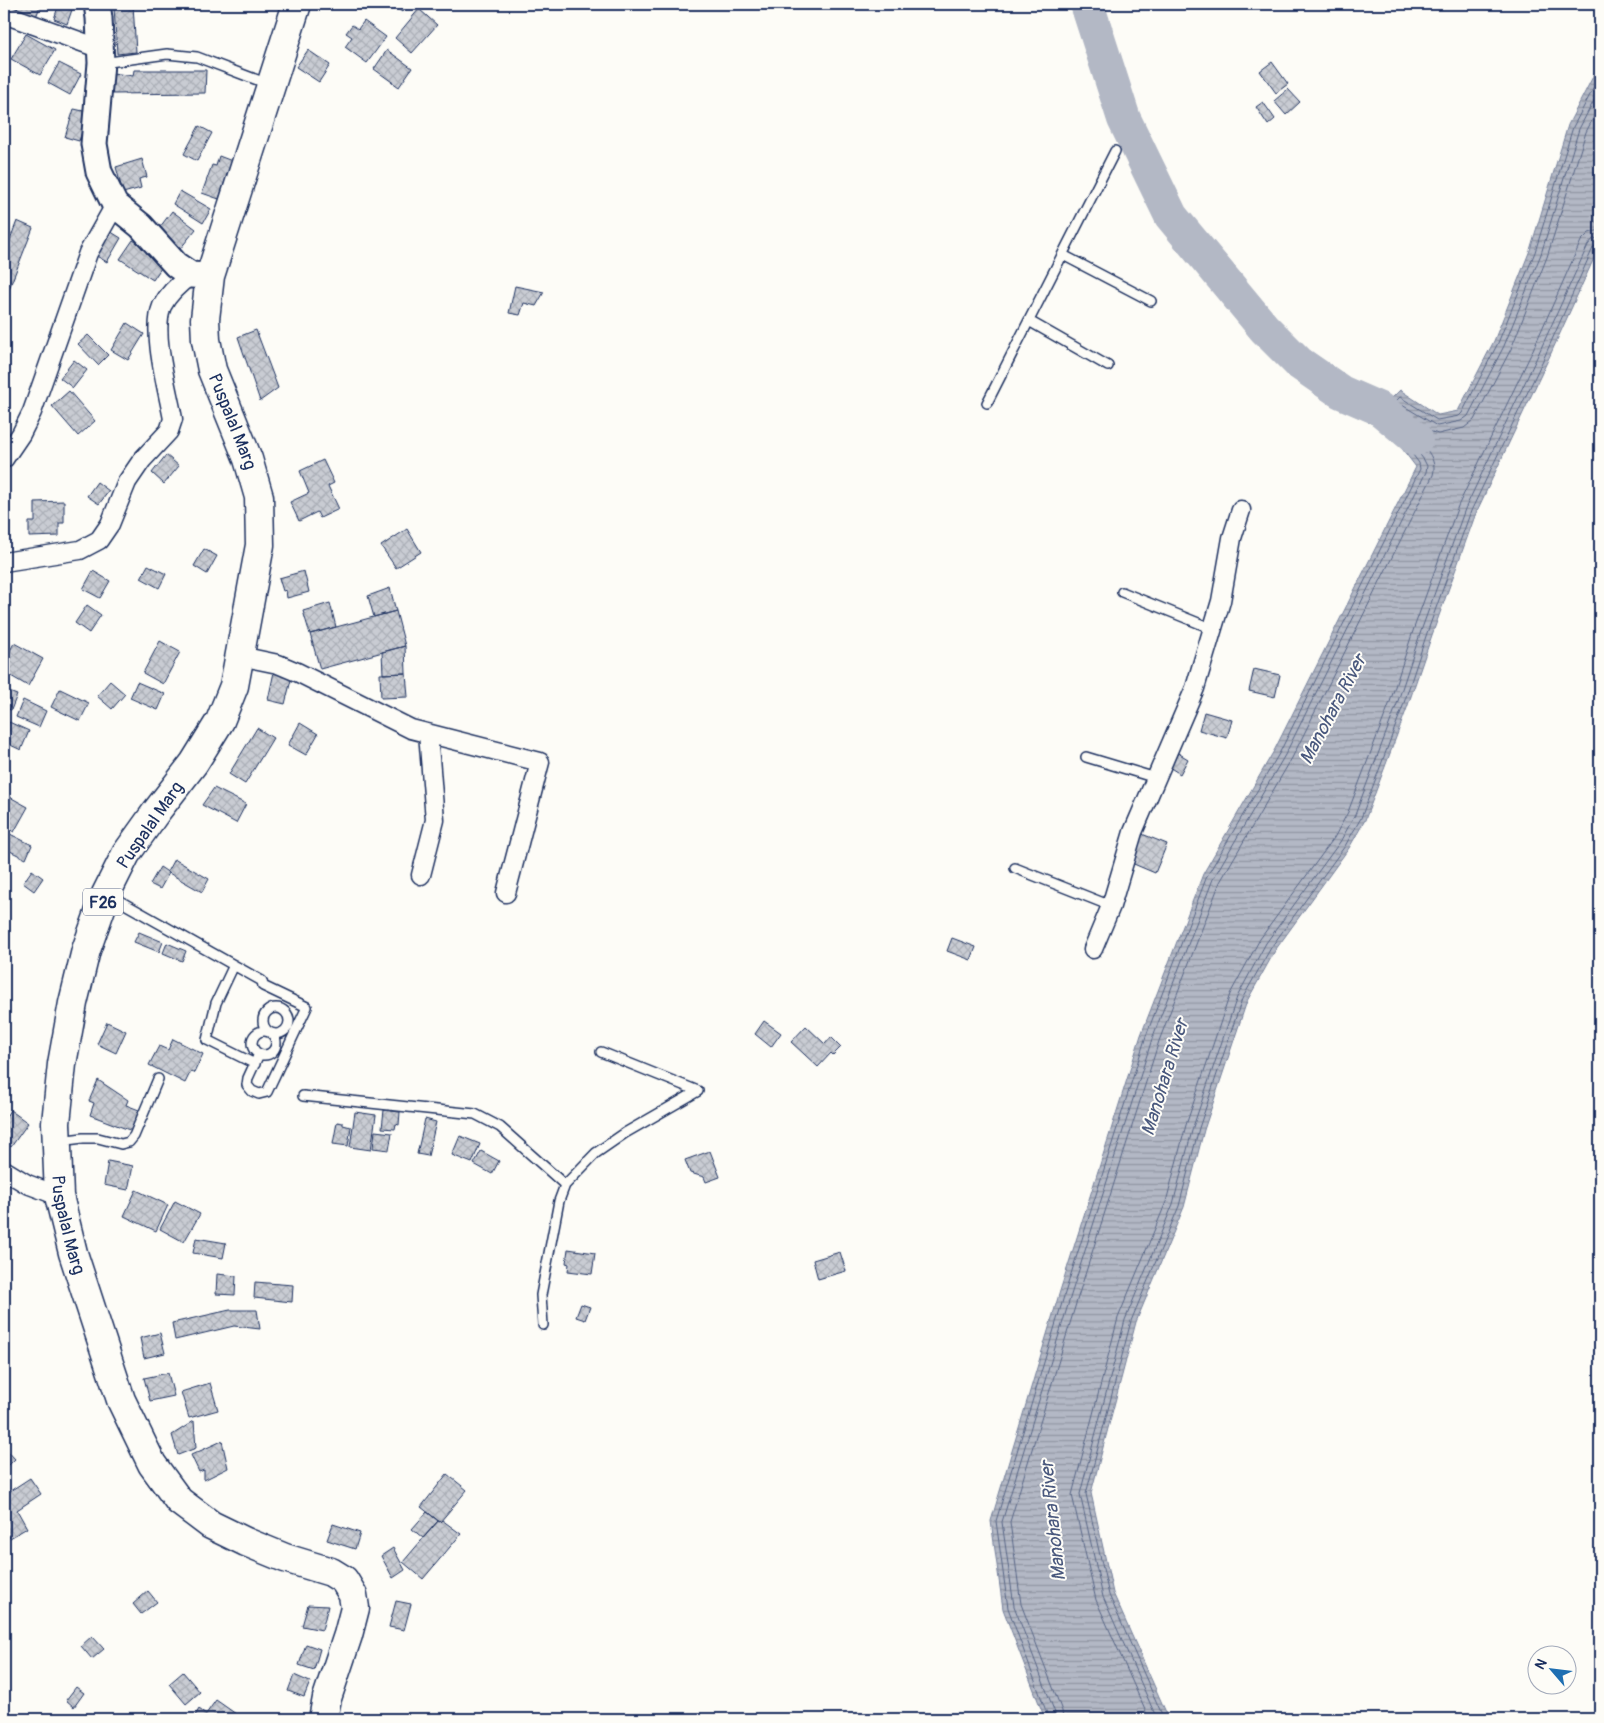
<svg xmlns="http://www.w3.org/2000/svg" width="1604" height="1723" viewBox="0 0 1604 1723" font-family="Pangolin,sans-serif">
<defs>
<pattern id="water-rules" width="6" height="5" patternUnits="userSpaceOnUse" patternTransform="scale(1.25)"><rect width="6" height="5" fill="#b3b8c5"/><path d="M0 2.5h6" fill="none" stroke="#9196a3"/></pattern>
<pattern id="building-cross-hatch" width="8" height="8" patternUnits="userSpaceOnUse" patternTransform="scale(1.25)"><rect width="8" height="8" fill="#c9ccd3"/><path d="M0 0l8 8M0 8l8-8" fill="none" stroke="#acb0b8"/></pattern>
</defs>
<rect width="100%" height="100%" fill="#fdfcf7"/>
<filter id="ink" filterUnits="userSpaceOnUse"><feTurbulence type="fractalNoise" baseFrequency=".02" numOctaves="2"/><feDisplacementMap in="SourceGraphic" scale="10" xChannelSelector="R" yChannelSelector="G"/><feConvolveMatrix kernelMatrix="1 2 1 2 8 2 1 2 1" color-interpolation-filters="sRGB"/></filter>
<g filter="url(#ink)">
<!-- water -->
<path fill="url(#water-rules)" stroke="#76819c" d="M1600 63V245L1547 362 1476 513 1432 635 1407 708 1365 820 1349 848 1276 949 1247 1001 1204 1130 1184 1207 1136 1322 1091 1493 1113 1593 1169 1719H1045L1003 1609 991 1521 1060 1291 1141 1035 1203 874 1275 749 1416 467 1387 429 1368 422 1400 390 1438 415 1458 411 1494 341 1530 250 1568 125Z"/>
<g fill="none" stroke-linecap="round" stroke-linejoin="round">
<!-- shore -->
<path stroke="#586687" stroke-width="1" d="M1049 1719 1008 1608 996 1521 1065 1293 1146 1036 1207 876 1280 752 1420 469 1419 463 1391 426 1380 421 1379 418 1400 397 1437 420 1459 416 1462 413 1498 343 1535 252 1573 127 1600 76
M1056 1719 1055 1713 1014 1606 1002 1522 1071 1295 1152 1039 1213 879 1285 755 1426 472 1427 466 1424 460 1395 422 1390 418V416L1402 405 1437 426 1461 421 1468 416 1504 346 1541 254 1579 129 1600 89
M1063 1719 1062 1711 1021 1604 1010 1522 1078 1297 1159 1041 1220 882 1292 758 1433 475C1440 452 1410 438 1404 419L1407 417 1429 431 1438 434 1464 428 1474 420 1511 349 1547 257 1586 132 1600 105
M1149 1719 1096 1600 1072 1495 1118 1318 1166 1202 1186 1125 1230 994 1260 939 1334 838 1348 812 1390 702 1414 628 1458 506 1531 354 1581 241 1589 233 1600 230
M1157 1719 1103 1597 1080 1494 1125 1320 1173 1204 1193 1127 1237 997 1266 943 1340 842 1355 815 1397 704 1421 631 1465 509 1537 357 1588 245 1593 239 1600 238
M1164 1719 1109 1595 1086 1494 1131 1321 1179 1206 1199 1128 1242 999 1272 946 1345 846 1361 818 1403 706 1427 633 1471 511 1543 360 1593 248 1596 245 1600 244"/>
<!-- river -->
<path stroke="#b3b8c5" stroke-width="34" d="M1087 4 1124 119 1171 216 1264 328 1299 363 1341 392 1380 409 1416 439"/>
</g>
<!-- building -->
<path fill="url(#building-cross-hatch)" stroke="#1b2f5e" d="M5 4H41L36 17Z
M59 4H74L67 24 54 19Z
M391 4H407L402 12Z
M133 5 136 52 117 54 114 7Z
M419 9 437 25 412 53 395 38Z
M364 21 386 37 367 63 345 47 352 37 346 33 352 25 358 29Z
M26 34 55 50 40 75 11 59Z
M308 50 330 65 319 82 296 67Z
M387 50 412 68 399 87 374 69Z
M1272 62 1288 84 1276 93 1260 71Z
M59 63 81 74 70 95 48 83Z
M134 70H206L205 93 111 94 113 73 133 76Z
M1288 89 1300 102 1286 115 1274 101Z
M1263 102 1275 119 1268 125 1256 107Z
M74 109 88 112 79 141 65 137Z
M199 126 212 133 197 161 184 154Z
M219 156 232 161 219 199 202 193 212 165 216 166Z
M142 159 147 177 139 179 141 188 123 193 116 167Z
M180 191 211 209 203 223 173 204Z
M172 211 196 229 180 249 157 231Z
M17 221 33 228 7 294 4 292V255Z
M108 230 121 238 107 262 93 254Z
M133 240 165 262 153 280 120 259Z
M515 286 544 292 536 306 524 303 520 315 509 313Z
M127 323 144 334 128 360 111 350Z
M256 330 278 388 260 401 238 337Z
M88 335 108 355 98 365 78 344Z
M74 360 87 370 73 388 60 378Z
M69 391 95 421 78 436 52 406Z
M166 455 179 466 164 484 152 473Z
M323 460 334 483 328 486 339 509 320 518 317 512 299 521 290 502 309 493 300 471Z
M97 482 109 491 99 504 87 496Z
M64 501V523H59V536L29 537V522H35V502Z
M407 529 421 552 396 568 381 546Z
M204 549 217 556 207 574 194 566Z
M148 565 166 574 159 588 141 578Z
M93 571 110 581 100 598 83 589Z
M304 571 309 592 287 598 286 590 283 591 279 578Z
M390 588 396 611 374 617 368 596Z
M330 603 336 627 310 634 303 611Z
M87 605 101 615 89 633 75 623Z
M396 611 405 646 320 669 310 634Z
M160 641 180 652 163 684 143 673Z
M14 643 43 659 28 686 4 672V662Z
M405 646 406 673 383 674 382 652Z
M1254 669 1280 675 1275 697 1249 691Z
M274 672 292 676 285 704 268 700Z
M406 673 408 697 381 698 380 674Z
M110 681 125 694 112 709 97 696Z
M137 682 165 694 158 710 130 698Z
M60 689 89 703 80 721 51 707Z
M4 690 17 695 11 710 4 708Z
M23 700 46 711 39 727 16 717Z
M1204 712 1232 720 1227 738 1199 730Z
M9 722 29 731 21 750 4 742V733Z
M300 723 318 734 306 755 288 745Z
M257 728 273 738 245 784 229 774Z
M1178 753 1188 759 1180 774 1169 767Z
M214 788 246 804 236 823 202 805Z
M8 796 28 807 14 832 4 826V804Z
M10 834 32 845 26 859 4 848Z
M1142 834 1167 844 1155 873 1129 862Z
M174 859 209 879 202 892 167 872Z
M160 867 169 873 160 889 150 884Z
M32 870 43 878 34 891 23 883Z
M139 932 163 942 159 952 134 942Z
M952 938 976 947 971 960 947 951Z
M167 943 186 951 182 961 163 953Z
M764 1021 781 1033 771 1047 755 1034Z
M107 1022 126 1031 116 1053 97 1044Z
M806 1026 825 1044 831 1037 841 1047 833 1055 831 1053 818 1067 791 1042Z
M173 1039 203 1054 194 1073 191 1071 185 1083 149 1065 159 1046 168 1050Z
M98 1080 128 1100 126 1105 139 1110 132 1131 90 1115 94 1103 89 1101Z
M10 1110 28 1123 11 1147 4 1141V1120Z
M384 1110 400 1112 399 1125 396 1124 395 1129 382 1128Z
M355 1112 376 1115 371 1150 350 1147Z
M425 1119 436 1122 428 1156 417 1154Z
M337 1122 343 1123V1125L351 1127 348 1146 333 1144Z
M375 1131 392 1133 389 1150 373 1148Z
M460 1136 480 1144 472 1163 452 1155Z
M481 1151 499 1161 492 1174 474 1164Z
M710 1151 720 1177 706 1182 704 1177 690 1173 685 1160Z
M108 1161 133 1166 128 1190 104 1185Z
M136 1190 168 1205 156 1231 124 1216Z
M175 1201 200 1214 184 1242 160 1229Z
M196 1238 226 1243 223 1258 193 1253Z
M568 1249 595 1253 592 1274 568 1271 569 1264 566 1263Z
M840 1252 846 1271 818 1279 813 1260Z
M217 1274 236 1276 235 1295 216 1294Z
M255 1282 293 1285 292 1302 254 1298Z
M581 1304 590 1307 585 1320 576 1317Z
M230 1310H257L260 1329 234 1326 175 1340 172 1323Z
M160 1333 165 1353 144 1358 140 1338Z
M168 1373 174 1396 150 1401 144 1378Z
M210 1383 218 1410 189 1418 181 1392Z
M194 1421 196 1448 178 1455 172 1435Z
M222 1441 228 1468 204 1480V1470L199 1472 191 1455Z
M4 1447 15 1459 4 1470Z
M447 1474 467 1490 440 1522 421 1507Z
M30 1478 41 1494 17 1510 27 1528 10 1538 4 1528V1495Z
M427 1512 438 1521 423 1538 412 1529Z
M442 1520 461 1534 423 1579 403 1562 438 1521 440 1522Z
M333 1524 360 1533 355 1549 327 1540Z
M393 1548 405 1570 393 1578 381 1556Z
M148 1591 157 1602 141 1614 133 1604Z
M396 1601 411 1604 404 1630 389 1627Z
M308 1605 328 1606 322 1630 302 1626Z
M92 1636 104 1649 92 1659 81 1646Z
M306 1644 320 1649 314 1670 299 1665Z
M183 1672 200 1692 186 1704 169 1684Z
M294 1675 310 1682 304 1697 288 1691Z
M76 1687 84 1693 74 1707 66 1700Z
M216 1700 236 1714 233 1719H193L199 1709 206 1714Z"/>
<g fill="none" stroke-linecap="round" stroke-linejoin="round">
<!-- lane casing -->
<g stroke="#1b2f5e" stroke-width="12">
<path id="lane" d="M102 63 167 54 197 57 268 84
M1063 255 1151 301
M1029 321 1108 366
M987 403 1115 151
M1122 592 1213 629
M1086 757 1156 778
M1015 868 1111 906
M109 895 262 981 263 986 307 1007 267 1092 259 1094 252 1091 247 1085 248 1078 259 1054
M234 965 216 1003 207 1040 255 1064
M263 1021a13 13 0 1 1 26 0a13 13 0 1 1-26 0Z
M252 1043a12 12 0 1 1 24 0a12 12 0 1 1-24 0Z
M303 1096 475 1114 500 1127 565 1185 559 1201 541 1295 543 1325
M59 1141 83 1138H98L121 1144 129 1142 134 1136 158 1079
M565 1185 596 1153 625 1133 698 1091 601 1052"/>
</g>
<!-- street casing -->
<g stroke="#1b2f5e" stroke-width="21">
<path id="street" d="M4 14 101 49
M4 459 21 434 32 412 88 253 115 205
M4 562 80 550 99 540 110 524 127 482 142 460 169 431 173 419C168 391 151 332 162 306 168 294 180 283 191 275
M240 656 278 664 297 672 411 729 540 762 506 893
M421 875 435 820 428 733
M1093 949 1111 906 1133 832 1195 688 1221 601 1232 538 1241 510
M4 1170 27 1184 59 1196"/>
</g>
<!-- secondary casing -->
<g stroke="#1b2f5e" stroke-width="29">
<path id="secondary" d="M97 4 99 18 101 63 94 144 99 172 115 205 141 226 176 265 191 275 210 276"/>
</g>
<!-- primary casing -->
<g stroke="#1b2f5e" stroke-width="31">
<g id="primary">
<path id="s1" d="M297 4 210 276 205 319 206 340 212 370 248 459 259 497 260 545 234 686 220 721 194 763 156 812 126 854 106 894 86 950 73 1003 62 1064 56 1123 59 1196 73 1253 121 1400 152 1464 179 1501 211 1525 246 1542 285 1558 331 1572 344 1580 353 1595 355 1608 348 1635 327 1698 323 1719"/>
</g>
</g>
<!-- lane -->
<use href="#lane" stroke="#fdfcf7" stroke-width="9"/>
<!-- street -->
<use href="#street" stroke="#fdfcf7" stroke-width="18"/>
<!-- secondary -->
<use href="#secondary" stroke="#fdfcf7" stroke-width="25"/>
<!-- primary -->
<use href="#primary" stroke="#fdfcf7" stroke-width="28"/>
</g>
</g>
<g text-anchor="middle" stroke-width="4" stroke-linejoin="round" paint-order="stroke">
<!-- shield labels -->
<rect fill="#fdfcf7" stroke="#5f6c8c" stroke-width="1" x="83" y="888.5" width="40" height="27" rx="4"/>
<g font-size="16" font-weight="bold" fill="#1b2f5e">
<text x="103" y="908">F26</text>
</g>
<!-- street labels -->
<g font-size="18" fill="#1b2f5e" stroke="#fdfcf7">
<text dy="6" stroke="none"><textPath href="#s1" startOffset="436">Puspalal Marg</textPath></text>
<text transform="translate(150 825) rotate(-55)" y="6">Puspalal Marg</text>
<text dy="6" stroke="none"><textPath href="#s1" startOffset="1291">Puspalal Marg</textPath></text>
</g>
<!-- water labels -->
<g font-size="19" font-style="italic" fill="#49587d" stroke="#fdfcf7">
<text transform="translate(1332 709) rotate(-62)" y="7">Manohara River</text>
<text transform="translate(1164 1077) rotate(-73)" y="7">Manohara River</text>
<text transform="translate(1052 1521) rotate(-96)" y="7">Manohara River</text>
</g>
</g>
<!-- margin -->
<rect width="1604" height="1723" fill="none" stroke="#fdfcf7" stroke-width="20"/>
<rect x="10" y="10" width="1584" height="1703" fill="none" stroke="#1b2f5e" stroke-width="2" filter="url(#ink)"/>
<!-- north arrow -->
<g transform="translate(1552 1670) rotate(298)"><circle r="24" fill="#fdfcf7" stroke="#a3aaba"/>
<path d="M0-4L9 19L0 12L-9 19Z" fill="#1f6fb2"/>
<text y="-8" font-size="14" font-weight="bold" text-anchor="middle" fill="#1b2f5e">N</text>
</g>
</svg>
